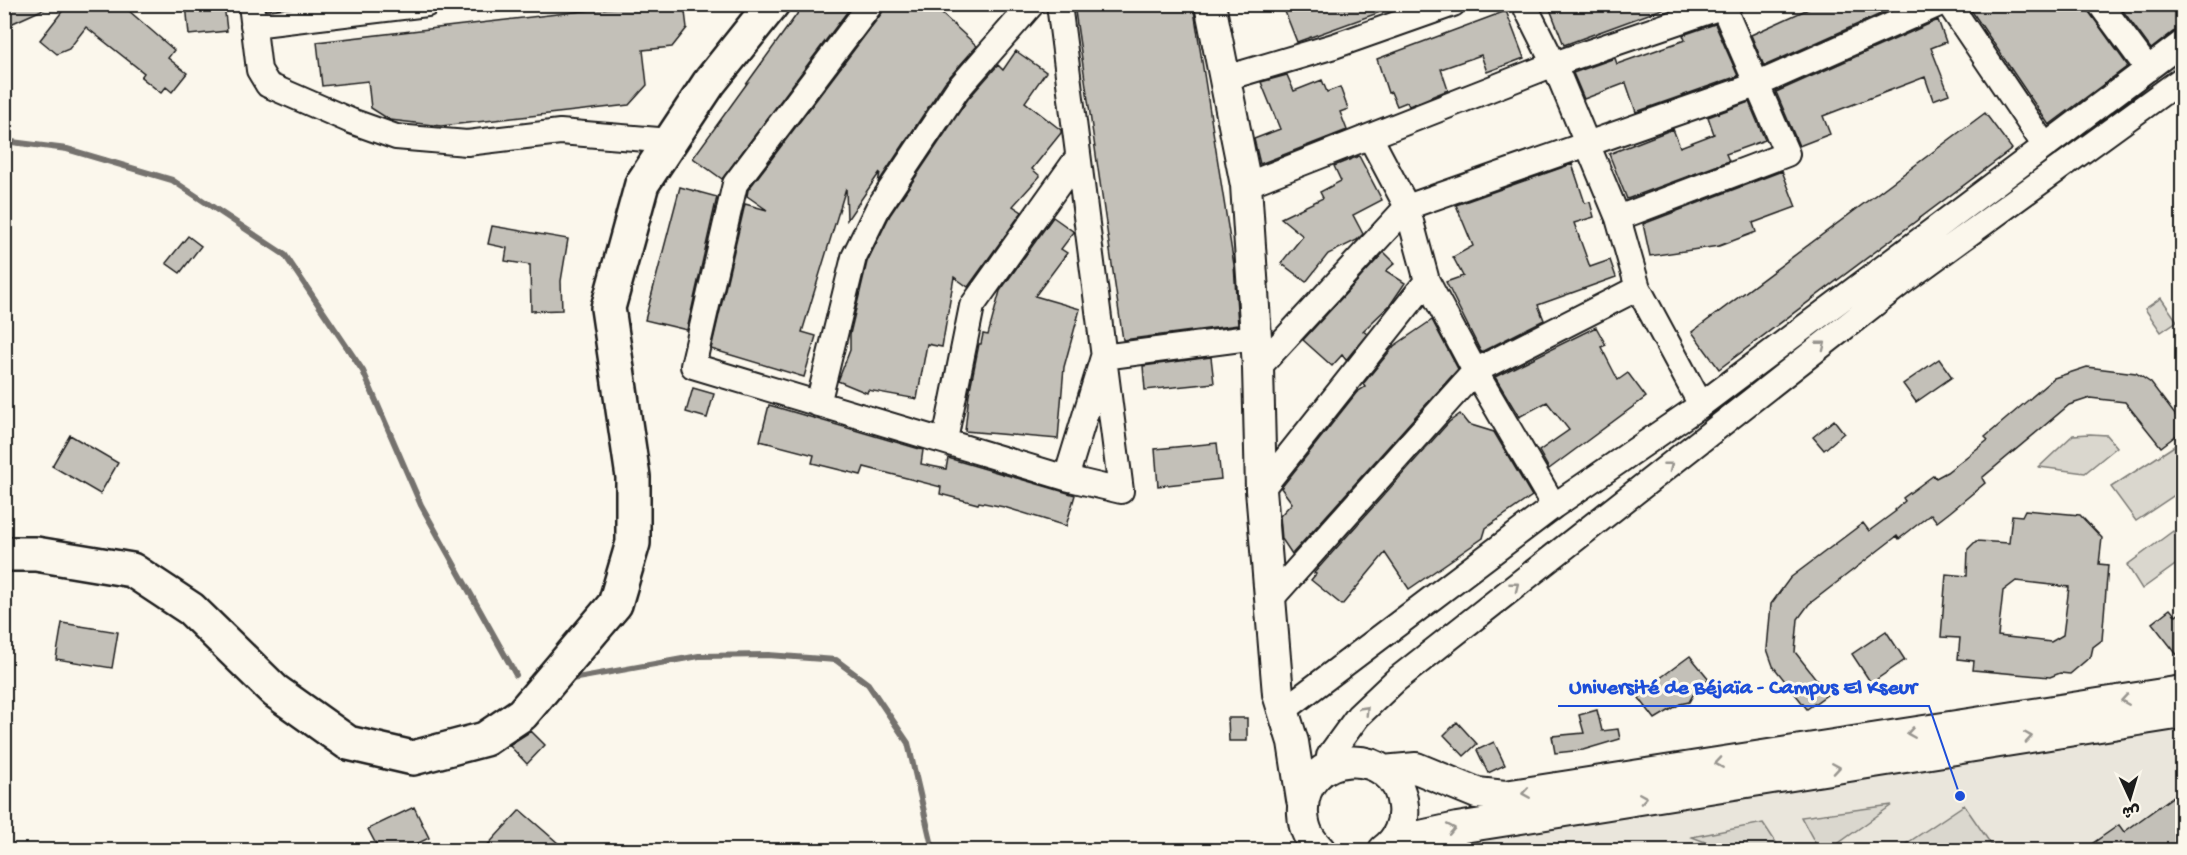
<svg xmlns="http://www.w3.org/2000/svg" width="2187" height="855" viewBox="0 0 2187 855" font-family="'Gochi Hand','Playpen Sans Arabic',sans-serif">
<rect width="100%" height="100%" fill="#fbf7ec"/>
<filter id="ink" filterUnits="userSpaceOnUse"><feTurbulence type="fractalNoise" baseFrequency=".0167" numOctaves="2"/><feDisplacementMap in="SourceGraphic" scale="12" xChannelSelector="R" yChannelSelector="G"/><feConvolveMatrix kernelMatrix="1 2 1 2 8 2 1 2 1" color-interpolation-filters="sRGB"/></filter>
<g filter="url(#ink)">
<!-- built -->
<path fill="#eae6dc" d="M2182 724V850H1462L1501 836Z"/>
<!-- green -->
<path fill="#dad7ce" stroke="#7b7a75" stroke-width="1.5" d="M2161 298 2177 321 2161 332 2145 309Z
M2090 434 2107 435 2117 447 2085 473 2039 467 2073 435Z
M2182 441V490L2136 521 2111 487Z
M2173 531 2182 547V560L2142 589 2127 565Z
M1892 805 1829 850H1819L1801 817Z
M1964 805 1995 850H1897Z
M1763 823 1781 850H1726L1692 837Z"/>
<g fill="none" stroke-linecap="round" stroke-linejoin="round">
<!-- stream -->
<path stroke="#74726e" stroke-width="6" d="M4 141 67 149 172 180 285 255 363 371 421 505 516 675
M566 680 699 656 768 655 836 660 868 684 908 743 933 850"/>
</g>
<!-- building -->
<path fill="#c3c0b8" stroke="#1c1c1c" stroke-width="1.5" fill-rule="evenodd" d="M4 4H55L4 27Z
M68 4H121L174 50 168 58 187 73 172 92 166 87 161 93 141 77 144 73 86 27 69 49 57 54 40 40Z
M186 4H224L227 31 189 35Z
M644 4H684L687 28 672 47 643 50 647 85 629 105 441 126 390 120 371 108 368 81 322 86 317 42Z
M808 4H853L722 179 693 158 800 10 803 11Z
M885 4H931L977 46 945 82 878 183 880 172 847 220 846 188 802 332 816 336 804 377 711 349 745 204 767 210 747 196 748 190 882 13Z
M1074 4H1193L1234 265 1238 325 1123 340Z
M1282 4H1400V5L1297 42Z
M1548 4H1668V7L1564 45Z
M1819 4H1903L1764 66 1751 35Z
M1967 4H2086L2089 12 2128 66 2049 125Z
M2118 4H2182V29L2173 32 2151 49Z
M1506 11 1524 58 1487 72 1481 55 1441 69 1448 90 1409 106 1407 102 1397 106 1391 92 1388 93 1377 59Z
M1938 20 1946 42 1931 48 1949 94 1933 100 1925 77 1823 116 1830 134 1799 146 1776 92Z
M1715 24 1738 76 1636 112 1626 83 1584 99 1573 73 1615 58 1617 64 1685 40 1683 35Z
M1016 51 1046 72 1025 102 1061 130V133L1032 169 1040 176 1013 206 1022 212 968 287 954 277 942 347 927 344 917 399 868 390 867 393 838 381 850 350V334L867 262 890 215 968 99 998 65 1003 70Z
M1287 75 1294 91 1322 80 1327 92 1340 87 1348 109 1340 112 1347 130 1260 164 1254 139 1280 129 1261 82Z
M1749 102 1765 140 1726 154 1729 161 1627 199 1609 154 1673 129 1680 147 1714 134 1708 117Z
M1985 113 2012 149 1719 369 1692 332Z
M1359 156 1382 200 1353 215 1363 234 1357 240 1328 254 1306 282 1281 263 1303 236 1281 218 1323 198 1320 192 1341 181 1334 166Z
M1572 164 1585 203 1590 202 1594 217 1574 223 1590 267 1610 260 1616 277 1538 305 1544 320 1481 352 1446 282 1463 276 1453 257 1473 246 1456 205Z
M1782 171 1796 207 1753 223 1756 232 1719 246 1650 256 1643 224Z
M680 187 717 197 687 330 645 320Z
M1053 217 1074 232 1061 249 1067 253 1035 296 1080 309 1064 367 1058 439 965 431 969 394 979 344H981L983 334 988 335 1000 291Z
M492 226 568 239 561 281 562 310 531 311 530 265 505 261 507 248 488 244Z
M188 236 201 246 180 273 166 263Z
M1384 252 1395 263 1386 271 1405 283 1390 305 1363 331 1367 334 1346 360 1342 355 1332 366 1303 340Z
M1432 320 1458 369 1292 554 1282 539 1280 516 1292 503 1281 488 1357 392 1365 387 1363 384 1394 346Z
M1596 327 1606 345 1601 347 1618 380 1628 373 1646 397 1549 469 1539 451 1569 430 1547 402 1519 417 1495 377Z
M1211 357 1214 383 1145 390 1143 366Z
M1939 359 1952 377 1916 402 1903 384Z
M2087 367 2136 373 2151 383 2182 424V431L2161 447 2125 402 2090 398 2069 405 1982 478 1985 483 1950 512 1937 522 1931 514 1899 539 1897 536 1809 604 1798 619 1795 652 1828 694 1807 709 1773 666 1767 649 1771 604 1790 578 1863 523 1869 531 1896 511 1895 510 1905 501 1903 498 1934 475 1936 478 1947 472 1988 440 1985 437 2054 378Z
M693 388 714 394 707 418 686 412Z
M769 405 923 450 921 464 946 469 948 458 1075 495 1066 526 1004 507 979 502 978 504 940 494 941 487 864 467 861 475 812 463 814 455 760 441Z
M1460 414 1468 424 1494 432 1532 496 1486 528 1483 538 1409 589 1385 553 1342 605 1311 580 1316 574 1314 573 1449 422Z
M1834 420 1844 433 1824 450 1813 437Z
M70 435 118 463 100 494 52 466Z
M1217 443 1221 479 1158 486 1155 449Z
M2025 510 2080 515 2102 538 2099 564 2108 565 2102 640 2093 647 2091 656 2070 674 2060 673 2050 677 1973 670 1974 661 1958 659 1960 638 1941 637 1946 574 1967 576 1968 549 1976 541 2009 543 2012 515 2022 516ZM2016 581 2069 587 2063 635 2051 642 1998 636 2003 591Z
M2170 609 2176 616 2182 611V661L2152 623Z
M62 623 118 632 112 668 56 659Z
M1886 631 1905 660 1871 683 1852 654Z
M1690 656 1709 679 1693 695 1689 702 1680 704 1655 719 1639 698 1652 684Z
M1597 710 1602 731 1618 729 1620 739 1583 750 1555 753 1552 736 1584 733 1579 715Z
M1228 718H1247V741H1229Z
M1457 722 1477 744 1464 756 1444 735Z
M531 731 545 745 527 764 509 745Z
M1494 742 1505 765 1488 773 1477 750Z
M2182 790V850H2083L2119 825 2124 832Z
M414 807 429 838 404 850H379L368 829Z
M520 810 566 850H483Z"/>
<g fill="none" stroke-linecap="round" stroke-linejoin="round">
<!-- minor casing -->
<g stroke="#1c1c1c" stroke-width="28">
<path id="minor" d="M251 4 259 70 268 85 351 121 396 137 467 143 560 132 671 141
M871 4 735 184 693 366 1066 478 1121 491 1059 4
M1524 4 1554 64 1618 218 1638 288 1701 405
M1949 4 2045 146
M2100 4 2148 69
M253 25 427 4
M1226 78 1334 46 1453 4
M1370 137 1407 207 1427 281 1475 371 1554 506
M1246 185 1554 64 1730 4
M1618 218 1787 154 1722 4
M1258 368 1407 207 1756 85 1939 4
M818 404 854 257 878 208 957 90 1032 4
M945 440 972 306 1078 157
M1066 478 1103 357 1256 337
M1261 490 1427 281
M1270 600 1475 371 1638 288
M1284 710 1554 506 1701 405 2182 43
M1329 756 1358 716 1396 680 1900 284 2182 79"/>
</g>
<!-- tertiary casing -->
<g stroke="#1c1c1c" stroke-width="34">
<path id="tertiary" d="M1210 4 1246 185 1258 368 1261 490 1278 694 1293 742 1302 800
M1383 771 1416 768 1477 793 1505 796 2182 691
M1393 842 1457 828 2182 713
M1320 850C1309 839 1304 830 1303 814 1299 748 1397 743 1403 806 1405 823 1398 840 1384 850"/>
</g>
<!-- secondary casing -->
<g stroke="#1c1c1c" stroke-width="38">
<path id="secondary" d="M4 554H36L132 570 191 609 275 691 348 743 413 758 485 739 522 714 615 604 633 543V477L608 308 642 184 709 83 772 4"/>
</g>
<!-- minor -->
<use href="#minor" stroke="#fbf7ec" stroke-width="24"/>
<!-- tertiary -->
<use href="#tertiary" stroke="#fbf7ec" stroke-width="30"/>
<!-- secondary -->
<use href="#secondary" stroke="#fbf7ec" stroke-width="33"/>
</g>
<!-- one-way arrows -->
<defs><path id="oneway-chevron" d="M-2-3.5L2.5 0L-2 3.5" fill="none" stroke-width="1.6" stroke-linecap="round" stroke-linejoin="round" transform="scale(1.5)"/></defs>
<g stroke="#97948e">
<use href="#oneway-chevron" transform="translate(1822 345) rotate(-38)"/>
<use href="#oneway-chevron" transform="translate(1669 466) rotate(-38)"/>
<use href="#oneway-chevron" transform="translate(1515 586) rotate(-38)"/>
<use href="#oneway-chevron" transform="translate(2125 700) rotate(171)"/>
<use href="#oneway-chevron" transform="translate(1365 710) rotate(-46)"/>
<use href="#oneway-chevron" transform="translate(1911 733) rotate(171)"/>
<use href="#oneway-chevron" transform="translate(2028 737) rotate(-9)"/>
<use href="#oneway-chevron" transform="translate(1719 763) rotate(171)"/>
<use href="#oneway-chevron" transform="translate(1836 768) rotate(-9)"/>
<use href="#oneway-chevron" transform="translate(1526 793) rotate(171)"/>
<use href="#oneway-chevron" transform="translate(1643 798) rotate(-9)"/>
<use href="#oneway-chevron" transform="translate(1451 829) rotate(-11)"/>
</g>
</g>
<!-- callouts -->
<path fill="none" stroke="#1d4ed8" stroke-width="2" d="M1960 796L1929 706H1558"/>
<circle fill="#1d4ed8" stroke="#fbf7ec" stroke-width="2" cx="1960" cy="796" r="6"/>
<g font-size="22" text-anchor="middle" font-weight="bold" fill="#1d4ed8" stroke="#fbf7ec" stroke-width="6" stroke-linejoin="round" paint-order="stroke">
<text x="1743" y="693">Université de Béjaïa - Campus El Kseur</text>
</g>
<!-- margin -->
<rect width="2187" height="855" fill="none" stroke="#fbf7ec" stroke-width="24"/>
<rect x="12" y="12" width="2163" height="831" fill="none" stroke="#1c1c1c" stroke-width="2" filter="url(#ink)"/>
<!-- north arrow -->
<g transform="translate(2130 798) rotate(176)" stroke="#fbf7ec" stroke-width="4.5" paint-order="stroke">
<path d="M0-4.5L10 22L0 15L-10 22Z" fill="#1c1c1c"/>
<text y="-9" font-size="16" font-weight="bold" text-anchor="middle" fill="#1c1c1c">ش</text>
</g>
</svg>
